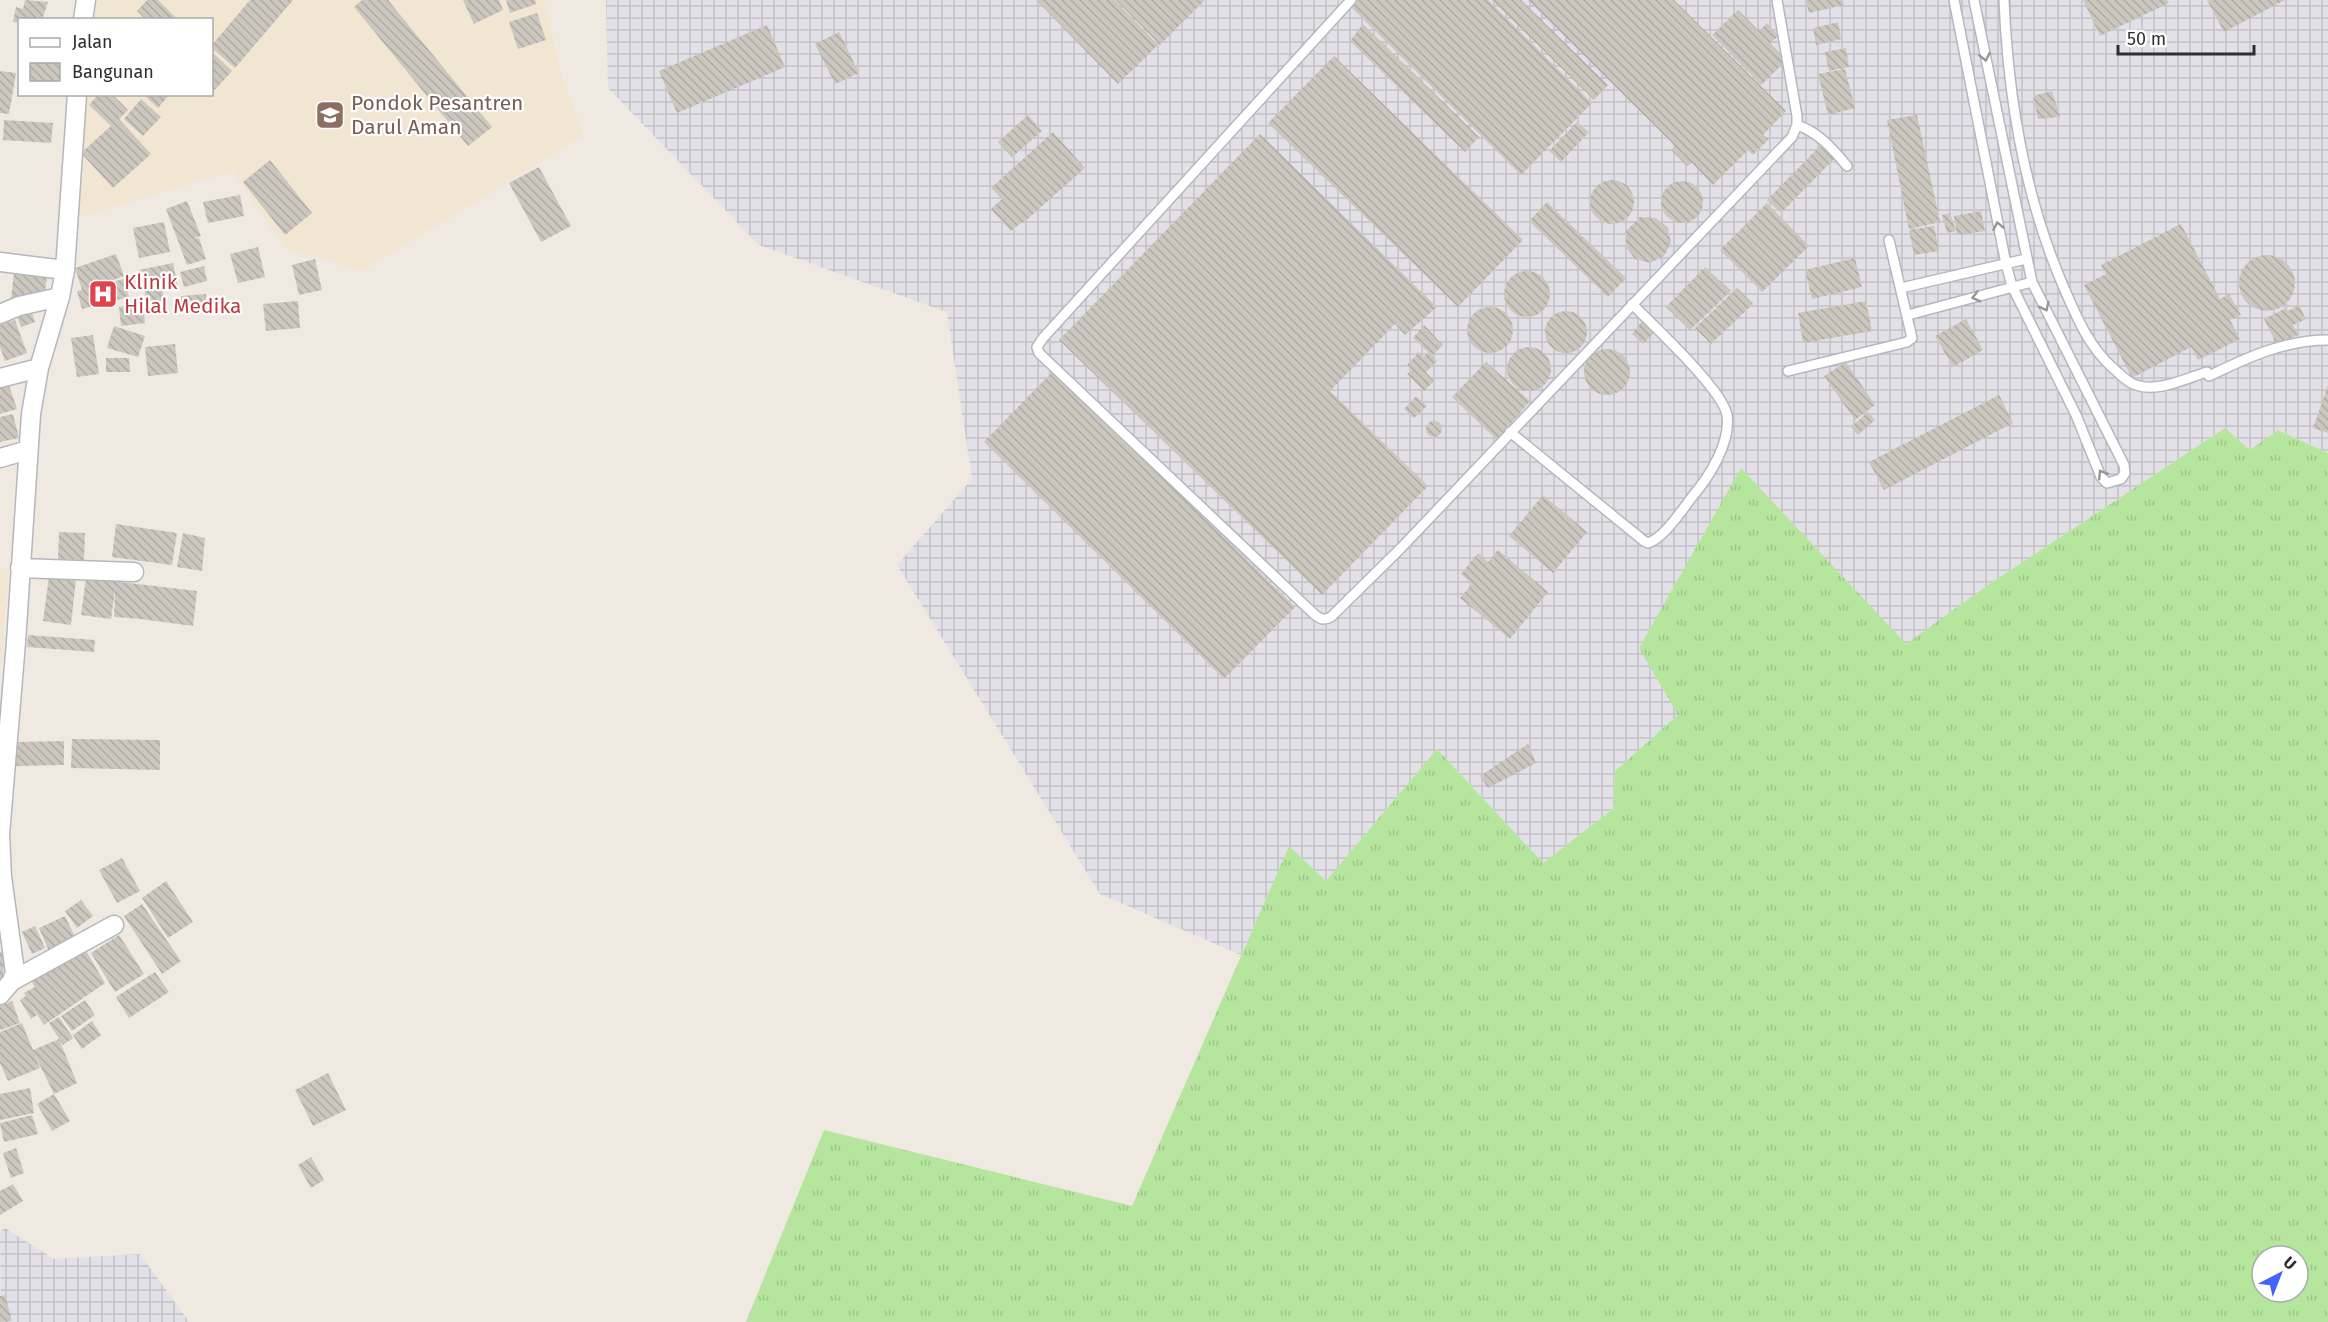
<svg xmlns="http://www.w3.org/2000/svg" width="2328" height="1322" viewBox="0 0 2328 1322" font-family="'Fira Sans',sans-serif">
<defs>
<pattern id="industrial-grid" width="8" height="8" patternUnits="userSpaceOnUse" patternTransform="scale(1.5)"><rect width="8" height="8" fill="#e3e1e8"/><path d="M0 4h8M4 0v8" fill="none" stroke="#c3c1c7"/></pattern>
<pattern id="grass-tufts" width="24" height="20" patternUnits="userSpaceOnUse" patternTransform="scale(1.5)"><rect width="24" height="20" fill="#b6e59e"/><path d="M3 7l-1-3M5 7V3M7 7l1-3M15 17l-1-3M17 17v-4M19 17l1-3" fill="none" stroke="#9dc588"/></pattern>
<pattern id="building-back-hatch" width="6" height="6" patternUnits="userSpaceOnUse" patternTransform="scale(1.5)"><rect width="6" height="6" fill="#cbc7bf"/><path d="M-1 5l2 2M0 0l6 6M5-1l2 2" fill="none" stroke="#afaba4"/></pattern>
</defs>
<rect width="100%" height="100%" fill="#efe9e1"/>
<!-- industrial -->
<path fill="url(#industrial-grid)" d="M606 0H2328V453L2279 430 2250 450 2225 428 1988 585 1906 645 1741 468 1678 715 1615 771 1613 809 1543 863 1437 749 1326 882 1289 847 1241 955 1100 894 897 565 972 479 947 312 759 245 608 88Z
M5 1228 54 1259 140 1254 189 1322H1L0 1232Z"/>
<!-- education -->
<path fill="#f0e6d1" d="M95 0H544L561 72 583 136 362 271 284 248 233 171 77 218 86 95 212 94V20L91 19Z
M9 567 0 680V570Z"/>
<!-- grass -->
<path fill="url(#grass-tufts)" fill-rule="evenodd" d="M2225 428 2250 450 2278 430 2328 453V1322H746L824 1130 1132 1206 1289 846 1326 881 1437 749 1543 863 1613 809 1615 771 1678 715 1639 648 1741 468 1906 644 1988 585ZM2262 1256H2298V1292H2262Z"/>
<!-- building -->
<path fill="url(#building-back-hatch)" d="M25 0 48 2 42 20H20V23L13 22 16 7 23 9Z
M147 0H158L178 20H146L137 11Z
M250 0H293L235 68 212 48V45Z
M362 0H388L492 127 468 146 354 7Z
M463 0H499L503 10 474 24Z
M506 0H535L536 4 510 13Z
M1036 0H1115L1158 45 1118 84Z
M1116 0H1205L1160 45Z
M1358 0H1488L1592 103 1521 175 1351 7Z
M1492 0H1521L1608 85 1594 100Z
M1528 0H1674L1786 111 1763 135 1769 139 1753 155 1748 150 1713 185 1692 163 1687 166 1671 150 1675 146Z
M1806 0H1843L1844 5 1809 13Z
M2083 0H2167L2169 3 2100 36Z
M2207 0H2285L2224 32Z
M1738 10 1759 31 1767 23 1779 36 1770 43 1787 60 1761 85 1712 35Z
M537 13 546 40 518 49 509 22Z
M1838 22 1841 39 1816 45 1813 28Z
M1363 24 1479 137 1465 152 1350 41Z
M767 25 785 67 677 113 659 71Z
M839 32 859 73 835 84 815 44Z
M1846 48 1849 67 1829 71 1825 52Z
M212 52 232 71 212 93Z
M1334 56 1523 240 1458 307 1268 123Z
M1845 69 1855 108 1828 115 1818 74Z
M0 71 16 73 9 114 0 113Z
M2052 91 2060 117 2038 119 2033 96Z
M99 94H112L128 110 119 119 151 154 113 188 81 153 111 126 89 105Z
M143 94H170L158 108Z
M141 99 161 117 143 136 124 119Z
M1028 115 1042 131 1012 157 998 142Z
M1917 115 1940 222 1909 229 1887 120Z
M4 120 53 123 51 143 3 140Z
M1577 122 1589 132 1561 162 1549 151Z
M1053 132 1085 168 1023 223 1022 222 1011 231 991 209 1002 199 991 188Z
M1260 134 1437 307 1405 335 1395 324 1330 391 1428 486 1322 595 1059 340Z
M1820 146 1834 159 1781 213 1767 200Z
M270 160 312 213 285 235 243 182Z
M539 167 571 226 541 242 509 183Z
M1590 202a22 22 0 1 1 44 0a22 22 0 1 1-44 0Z
M1661 202a21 21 0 1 1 42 0a21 21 0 1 1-42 0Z
M240 195 244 216 208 223 203 202Z
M187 201 201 236 192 239 199 238 206 259 187 265 166 209Z
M1547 202 1626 278 1608 297 1529 221Z
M1767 203 1809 246 1762 292 1720 250Z
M1981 211 1985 231 1957 235 1954 216Z
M1950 213 1956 231 1947 233 1942 215Z
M1640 217 1656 218 1668 228 1671 243 1664 256 1650 263 1635 259 1626 247V231Z
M164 222 170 252 139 258 133 228Z
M2181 224 2220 299 2229 294 2241 315 2230 320 2240 339 2198 360 2191 347 2132 378 2084 285 2106 274 2101 265Z
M1934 226 1939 251 1914 255 1909 230Z
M258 247 265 277 238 283 230 254Z
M16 254 49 258 44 302 11 299Z
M116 254 124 276 93 287 124 279 129 297 82 309 77 291 82 290 75 268Z
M2239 283a28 28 0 1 1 56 0a28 28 0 1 1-56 0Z
M1855 258 1862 287 1812 299 1805 270Z
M315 259 322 290 299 295 292 265Z
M173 263 178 287 163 290 164 310H146L145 294 139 270Z
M204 266 207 281 184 287 180 272Z
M1705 267 1731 291 1690 330 1666 307Z
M1504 294a23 23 0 1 1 46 0a23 23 0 1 1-46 0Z
M1737 288 1753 304 1711 344 1695 328Z
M206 294 207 310 183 312 181 296Z
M298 301 300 328 266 331 263 304Z
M1866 301 1872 331 1803 343 1798 313Z
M143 304 145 323 121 326 119 307Z
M2299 305 2306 319 2293 325 2298 335 2277 345 2264 319 2286 308 2288 311Z
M30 306 35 322 21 327 15 311Z
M1467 330a23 23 0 1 1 46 0a23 23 0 1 1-46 0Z
M1545 332a21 21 0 1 1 42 0a21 21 0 1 1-42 0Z
M1966 319 1983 350 1953 367 1935 336Z
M15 320 27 353 5 361 0 347V325Z
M1642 321 1655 332 1643 344 1632 334Z
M1424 325 1443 345 1432 356 1437 361 1426 372 1434 381 1424 391 1407 374 1412 370 1407 365 1419 352 1424 357 1428 352 1413 338Z
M114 326 145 336 138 357 107 348Z
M93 335 99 374 77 377 71 338Z
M175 344 178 373 148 376 145 347Z
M1507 369a22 22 0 1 1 44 0a22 22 0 1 1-44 0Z
M1584 372a23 23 0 1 1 46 0a23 23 0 1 1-46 0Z
M106 358H129L130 372H106Z
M1486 362 1530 401 1497 440 1452 397Z
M1846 362 1875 405 1855 420 1824 376Z
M1054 370 1295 607 1224 679 984 442Z
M9 385 17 409 0 414V388Z
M2328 385V433L2313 428Z
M1999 395 2013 423 1884 490 1869 462Z
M1416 396 1427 406 1414 418 1404 409Z
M1868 412 1875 420 1858 435 1851 427Z
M13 414 19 438 0 442V417Z
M1426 429a8 8 0 1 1 16 0a8 8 0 1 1-16 0Z
M1543 495 1587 532 1553 573 1509 536Z
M116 524 177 533 172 565 112 557Z
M59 532 85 533 84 560 58 559Z
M183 533 205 538 202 571 177 567Z
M1498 550 1548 592 1510 639 1460 598 1472 584 1461 574 1478 553 1488 562Z
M49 576 76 579 71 625 43 621Z
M86 578 197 591 193 626 141 619 114 617 115 590 111 619 81 615Z
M28 635 95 640 94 652 27 647Z
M72 739 160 740V770L71 768Z
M64 741V765L15 766 14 742Z
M1528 744 1536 763 1488 788 1480 776Z
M122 858 140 891 117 903 99 870Z
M166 881 193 922 168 938 142 898Z
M81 900 93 916 77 928 65 911Z
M142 904 181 961 162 974 124 916Z
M65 916 76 939 49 951 39 928Z
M35 926 45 948 32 954 22 932Z
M119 935 144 974 115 992 91 953Z
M83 946 105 983 44 1025 27 998 37 1015 31 1019 20 1000 26 996 24 993 35 987 31 980Z
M0 952H4L3 984H0Z
M155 972 169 992 129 1018 116 997Z
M85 1000 95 1015 72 1031 61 1016Z
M12 1001 20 1023 0 1030V1006Z
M59 1017 73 1038 63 1045 49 1023Z
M92 1021 101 1035 82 1049 73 1035Z
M22 1023 33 1050 59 1039 77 1083 54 1094 34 1053 40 1068 8 1081 0 1063V1032Z
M328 1073 346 1110 313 1126 295 1090Z
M30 1088 34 1113 0 1120V1094Z
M54 1094 70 1121 52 1131 37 1104Z
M32 1115 38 1134 4 1142 0 1123Z
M16 1148 24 1173 11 1178 3 1153Z
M311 1157 324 1180 311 1188 298 1165Z
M13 1184 23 1201 0 1215V1191Z
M5 1295 12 1321 0 1322V1296Z"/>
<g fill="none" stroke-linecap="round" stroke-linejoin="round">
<!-- lane casing -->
<g stroke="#b4b7c1" stroke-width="12">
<path id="lane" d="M1351 0 1043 338 1037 347 1039 353 1314 614C1320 619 1323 621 1331 617L1402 547 1792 137 1797 125V116L1777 0
M1954 0 2006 264 2012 286 2076 415 2101 477 2107 483 2121 479 2125 473 2124 465 2032 282 1974 0
M2004 0C2008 98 2025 198 2064 288 2077 318 2089 347 2114 369 2120 374 2128 383 2136 385 2157 393 2187 378 2207 372L2209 376C2248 357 2285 340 2328 340
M1797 125C1818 132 1833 149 1847 166
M1901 288 2026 259
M1908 315 2032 282
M1788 371 1907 342 1912 338 1889 240
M1510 432 1644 541 1648 543C1663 539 1682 510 1692 497 1709 477 1731 443 1727 415 1723 390 1653 325 1632 304"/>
</g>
<!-- street casing -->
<g stroke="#b4b7c1" stroke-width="21">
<path id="street" d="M83 20 86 0
M0 262 65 270
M0 314 19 306 60 297
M0 378 39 368
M0 458 28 450
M20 568 134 572
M12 981 114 925
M0 995 12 981 15 972 2 877 0 834 16 642 31 414 39 368 60 297 65 270 77 94"/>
</g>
<!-- lane -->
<use href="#lane" stroke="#fff" stroke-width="9"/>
<!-- street -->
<use href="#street" stroke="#fff" stroke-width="18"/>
</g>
<!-- one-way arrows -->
<defs><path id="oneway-chevron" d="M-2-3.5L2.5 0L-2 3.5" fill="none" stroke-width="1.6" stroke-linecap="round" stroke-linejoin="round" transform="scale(1.5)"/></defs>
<g stroke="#969696">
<use href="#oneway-chevron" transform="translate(1985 57) rotate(79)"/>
<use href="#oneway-chevron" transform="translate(1998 226) rotate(-101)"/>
<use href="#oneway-chevron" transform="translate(1976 297) rotate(165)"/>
<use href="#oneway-chevron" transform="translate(2045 307) rotate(63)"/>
<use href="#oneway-chevron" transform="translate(2102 474) rotate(-122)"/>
</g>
<!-- icons -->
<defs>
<g id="school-square" transform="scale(1.5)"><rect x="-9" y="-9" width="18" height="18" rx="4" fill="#8d6e63" stroke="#fff"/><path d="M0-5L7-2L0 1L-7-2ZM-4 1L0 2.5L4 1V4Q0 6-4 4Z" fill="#fff"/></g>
<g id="hospital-square" transform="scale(1.5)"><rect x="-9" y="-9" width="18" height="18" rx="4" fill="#e0444e" stroke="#fff"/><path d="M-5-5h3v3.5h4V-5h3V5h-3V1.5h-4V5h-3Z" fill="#fff"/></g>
</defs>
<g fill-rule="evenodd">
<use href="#school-square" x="330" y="115"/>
<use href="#hospital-square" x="103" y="294"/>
</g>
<g text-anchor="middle" stroke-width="4.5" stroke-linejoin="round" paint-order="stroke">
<!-- education labels -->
<g font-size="21" fill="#785e54" stroke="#fff" text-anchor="start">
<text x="351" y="110">Pondok Pesantren<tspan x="351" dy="24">Darul Aman</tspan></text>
</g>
<!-- health labels -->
<g font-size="21" fill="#be3a42" stroke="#fff" text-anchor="start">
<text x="124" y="289">Klinik<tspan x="124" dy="24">Hilal Medika</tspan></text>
</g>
</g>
<!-- legend -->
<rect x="18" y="18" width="195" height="78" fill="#ffffff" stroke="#ababab" stroke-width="1.5"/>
<rect x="30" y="38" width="30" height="9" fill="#ffffff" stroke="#ababab" stroke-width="1.5"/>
<text x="72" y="48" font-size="18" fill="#2e2e2e">Jalan</text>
<rect x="30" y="63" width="30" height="18" fill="url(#building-back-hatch)" stroke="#ababab" stroke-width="1.5"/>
<text x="72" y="78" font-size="18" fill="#2e2e2e">Bangunan</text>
<!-- north arrow -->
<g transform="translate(2280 1274) rotate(42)"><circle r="28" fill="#ffffff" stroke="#ababab" stroke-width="1.5"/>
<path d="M0-4.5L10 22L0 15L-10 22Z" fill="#4264fb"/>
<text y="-9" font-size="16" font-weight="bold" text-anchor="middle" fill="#2e2e2e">U</text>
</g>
<!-- scale -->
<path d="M2118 45v9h136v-9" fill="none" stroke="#2e2e2e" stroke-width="3"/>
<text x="2127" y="45" font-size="18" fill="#2e2e2e" stroke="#ffffff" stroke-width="4.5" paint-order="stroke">50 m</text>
</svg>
